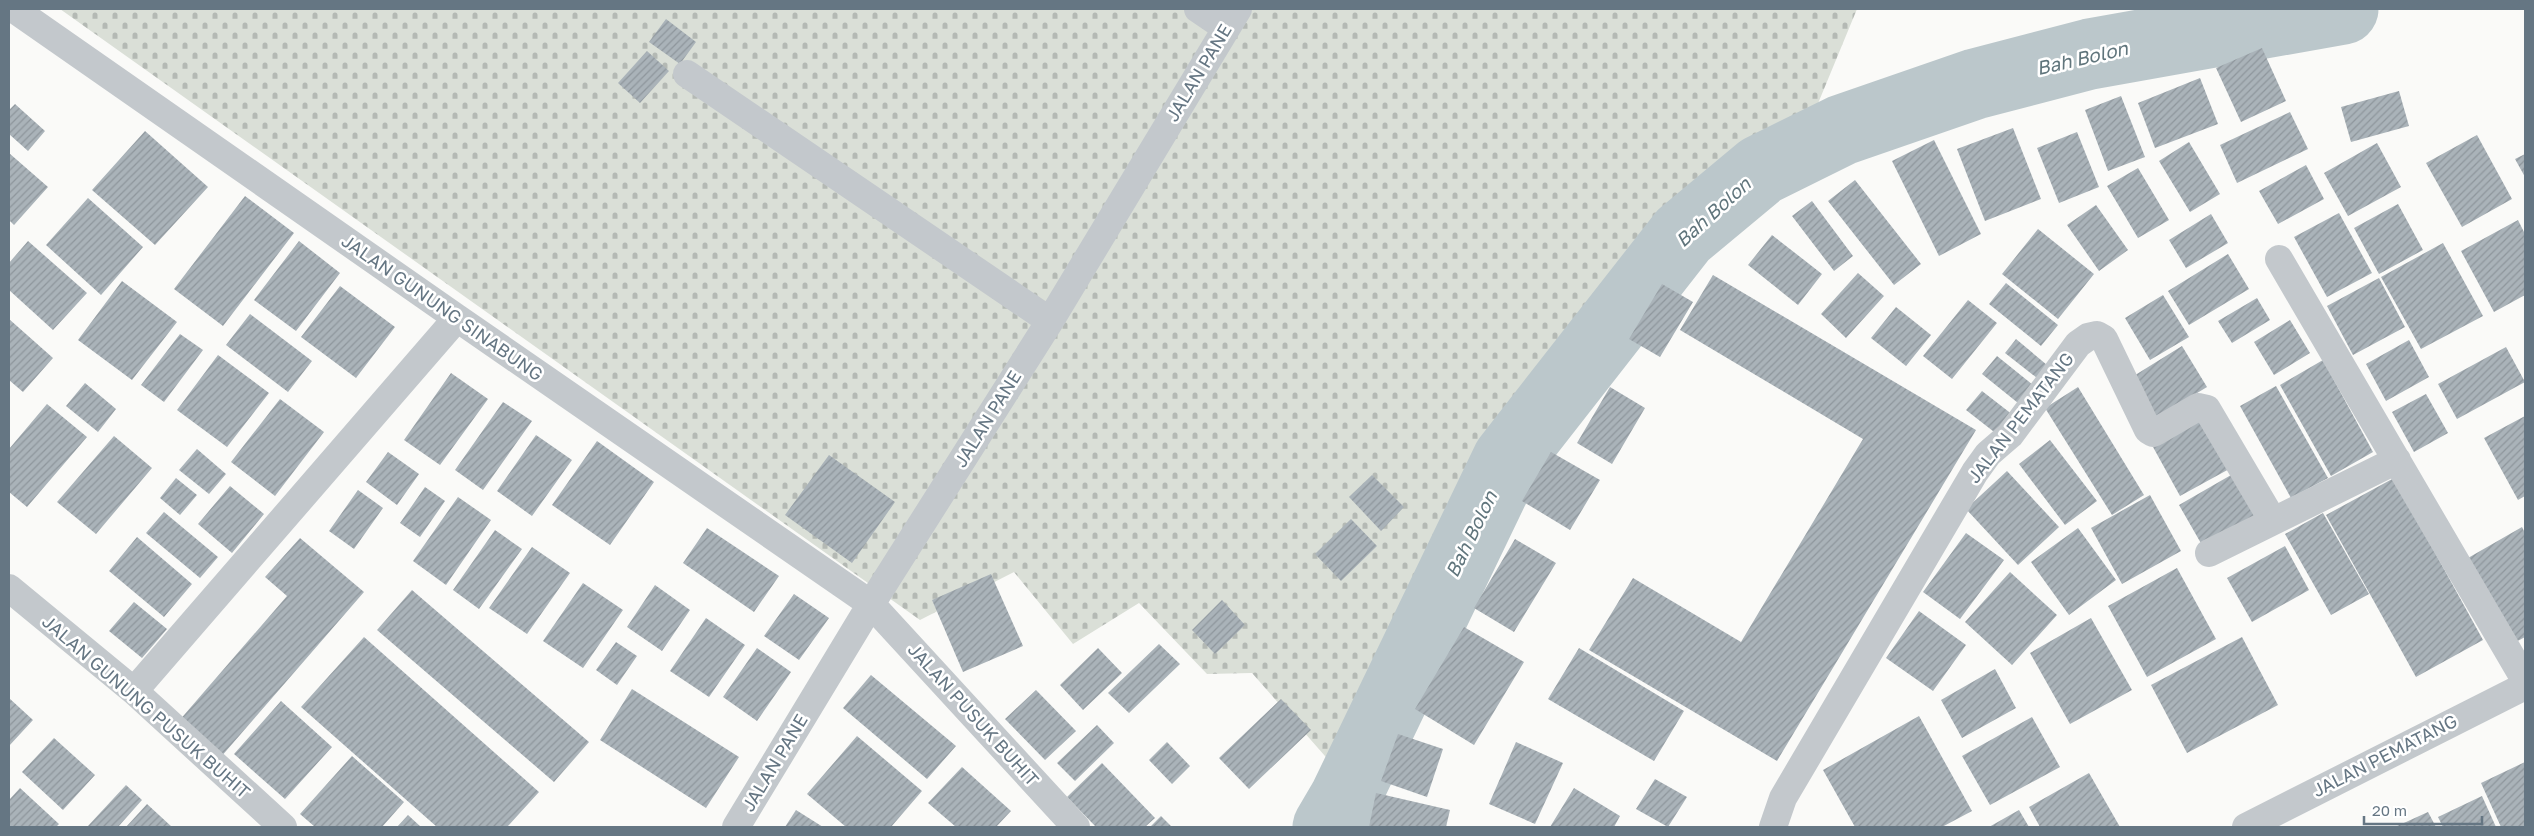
<svg xmlns="http://www.w3.org/2000/svg" width="2534" height="836" viewBox="0 0 2534 836" font-family="'Golos Text',sans-serif">
<defs>
<pattern id="cemetery-stones" width="16" height="16" patternUnits="userSpaceOnUse" patternTransform="scale(1.25)"><rect width="16" height="16" fill="#dadfd7"/><path d="M2 7V4a2 2 0 0 1 4 0v3zM10 15v-3a2 2 0 0 1 4 0v3z" fill="#b4b9b4"/></pattern>
<pattern id="building-hatch" width="6" height="6" patternUnits="userSpaceOnUse" patternTransform="scale(1.25)"><rect width="6" height="6" fill="#aab3b9"/><path d="M-1 1l2-2M0 6l6-6M5 7l2-2" fill="none" stroke="#8e969c"/></pattern>
</defs>
<rect width="100%" height="100%" fill="#fafaf8"/>
<!-- cemetery -->
<path fill="url(#cemetery-stones)" d="M60 9H1857L1812 118 1661 230 1505 431 1332 764 1252 673 1207 674 1139 603 1073 644 1014 572 920 620Z"/>
<g fill="none" stroke-linecap="round" stroke-linejoin="round">
<!-- river -->
<path stroke="#bbc7cb" stroke-width="71" d="M1328 827 1345 798 1508 459 1683 235 1761 170 1842 130 1975 84 2090 54 2343 9"/>
</g>
<!-- building -->
<path fill="url(#building-hatch)" d="M666 19 696 42 680 64 649 42Z
M2262 48 2286 101 2241 122 2216 68Z
M647 51 669 71 640 103 618 83Z
M2200 78 2218 124 2155 148 2138 103Z
M2399 91 2409 126 2351 142 2341 107Z
M2121 96 2145 157 2108 171 2085 110Z
M15 104 45 131 28 151 9 134V110Z
M2290 112 2308 149 2237 183 2220 145Z
M2013 128 2041 199 1985 221 1957 149Z
M145 131 208 187 155 245 92 190Z
M2077 132 2099 187 2059 203 2037 148Z
M2477 135 2512 199 2462 227 2426 163Z
M1934 140 1981 234 1939 256 1892 161Z
M2189 142 2220 194 2190 212 2159 161Z
M2377 143 2401 187 2348 216 2324 173Z
M9 153 48 187 14 225 9 220Z
M2525 154V177L2515 159Z
M2306 165 2324 199 2278 224 2259 191Z
M2138 168 2169 220 2138 238 2107 186Z
M1855 180 1921 264 1894 285 1828 201Z
M245 196 294 233 223 326 174 289Z
M88 198 143 247 101 295 46 245Z
M1812 201 1853 256 1834 271 1792 216Z
M2398 204 2423 250 2379 274 2354 228Z
M2096 205 2128 250 2099 271 2067 225Z
M2339 213 2372 273 2327 297 2294 237Z
M2211 214 2228 243 2186 268 2169 240Z
M2518 220 2525 234V295L2494 312 2461 251Z
M2038 229 2094 274 2058 319 2002 274Z
M1772 235 1822 274 1798 305 1748 265Z
M28 241 87 293 53 330 9 290V263Z
M299 241 340 273 296 331 254 300Z
M2443 243 2483 316 2421 349 2381 277Z
M2228 254 2249 289 2189 325 2168 291Z
M1858 273 1884 296 1846 338 1821 314Z
M1713 275 1976 430 1777 761 1589 650 1633 578 1741 642 1863 439 1680 330Z
M2379 278 2405 327 2353 355 2327 306Z
M122 281 177 322 132 380 78 340Z
M2006 283 2058 325 2041 346 1989 304Z
M1662 284 1693 302 1660 357 1629 339Z
M340 286 395 327 356 378 301 337Z
M2163 295 2189 337 2150 360 2125 318Z
M2257 298 2270 320 2232 343 2218 321Z
M1968 300 1997 323 1952 379 1923 356Z
M1896 307 1931 335 1906 366 1871 338Z
M250 314 312 361 288 392 226 345Z
M9 319 53 358 23 392 9 380Z
M2290 320 2310 353 2274 375 2254 342Z
M180 334 203 350 164 402 141 385Z
M2016 339 2047 365 2037 378 2005 353Z
M2409 340 2429 377 2386 401 2366 364Z
M2182 346 2207 387 2156 418 2132 377Z
M2506 347 2525 382 2457 419 2438 384Z
M218 355 269 393 227 447 177 410Z
M1997 356 2033 385 2018 403 1982 374Z
M2323 360 2373 452 2331 476 2280 385Z
M451 373 488 399 440 465 404 440Z
M85 383 116 409 98 432 66 406Z
M2276 386 2328 478 2291 498 2240 406Z
M1610 387 1645 408 1612 464 1577 443Z
M2078 387 2144 495 2112 515 2045 408Z
M1982 391 2013 415 1998 435 1966 410Z
M2426 394 2448 433 2414 452 2392 412Z
M280 399 324 432 275 496 231 462Z
M503 402 532 421 483 490 455 470Z
M47 404 87 437 27 507 9 492V449Z
M2525 416V496L2518 500 2484 438Z
M2204 419 2231 468 2180 496 2153 447Z
M536 435 572 460 532 516 497 491Z
M114 436 152 468 96 534 57 502Z
M2050 440 2097 501 2065 525 2019 464Z
M597 441 654 482 610 545 552 505Z
M197 449 226 474 209 494 179 470Z
M388 452 419 474 397 505 366 482Z
M1551 452 1600 480 1570 530 1522 501Z
M829 455 895 502 852 563 785 515Z
M2007 471 2059 527 2018 565 1966 509Z
M2238 471 2265 519 2206 552 2179 505Z
M1372 475 1404 507 1381 531 1349 497Z
M176 478 197 495 180 515 160 498Z
M2394 478 2483 640 2416 677 2326 515Z
M230 486 264 514 232 553 198 524Z
M425 487 445 501 420 537 400 523Z
M358 490 383 508 354 549 329 531Z
M2150 495 2181 551 2122 584 2091 528Z
M458 497 491 520 446 585 413 561Z
M164 512 218 557 200 578 146 533Z
M2323 513 2369 594 2331 615 2285 534Z
M1351 519 1377 546 1341 581 1315 554Z
M2522 527 2525 533V637L2514 643 2468 558Z
M707 528 779 576 754 612 683 563Z
M2078 528 2116 580 2069 615 2031 562Z
M495 530 522 549 479 609 453 590Z
M1966 533 2004 560 1960 619 1923 592Z
M137 537 192 584 164 617 109 571Z
M300 538 364 592 220 758 178 722 287 596 265 577Z
M1515 539 1556 563 1514 632 1474 608Z
M2285 546 2309 590 2252 622 2227 578Z
M532 547 570 573 527 634 489 608Z
M2177 568 2216 639 2147 677 2108 606Z
M2010 572 2057 615 2012 665 1965 622Z
M991 574 1023 646 963 672 932 600Z
M583 583 623 610 583 668 543 641Z
M655 585 690 610 662 651 627 627Z
M412 590 589 742 554 782 377 630Z
M794 594 829 618 799 660 764 636Z
M1222 600 1245 625 1215 654 1192 630Z
M134 602 167 629 142 658 109 631Z
M1919 611 1966 645 1933 691 1886 658Z
M706 618 745 645 709 697 670 671Z
M2091 618 2132 690 2070 724 2030 653Z
M1464 627 1524 662 1474 745 1415 709Z
M364 637 539 792 507 827H437L301 707Z
M2242 637 2278 705 2187 753 2151 685Z
M616 642 637 656 617 685 596 670Z
M1159 644 1180 664 1129 713 1108 693Z
M757 648 791 672 757 721 723 697Z
M1098 648 1122 673 1083 710 1060 685Z
M1579 648 1684 711 1654 761 1548 699Z
M1995 669 2016 708 1962 738 1941 700Z
M871 675 956 746 927 779 843 708Z
M632 689 739 757 706 808 600 740Z
M1036 690 1076 731 1045 760 1005 719Z
M9 698 33 720 9 746Z
M1281 699 1311 730 1249 789 1219 758Z
M281 701 332 747 285 799 234 754Z
M1919 716 1972 811 1942 827H1855L1823 770Z
M2032 717 2060 767 1990 805 1962 756Z
M1097 725 1114 743 1075 781 1057 763Z
M1398 734 1443 749 1427 797 1381 781Z
M857 736 922 791 891 827H846L807 794Z
M54 738 95 775 63 810 22 772Z
M1167 742 1190 766 1172 784 1149 760Z
M1516 742 1563 763 1535 824 1489 804Z
M352 756 404 802 382 827H315L300 814Z
M2525 762V827H2501L2481 783Z
M1102 763 1155 818 1145 827H1096L1067 797Z
M962 767 1011 811 996 827H956L928 803Z
M2089 773 2120 827H2040L2029 807Z
M1655 779 1687 797 1668 827 1636 809Z
M126 785 142 800 118 827H87Z
M20 788 59 824 56 827H9V800Z
M1574 788 1620 816 1614 827H1550Z
M1376 793 1450 810 1446 827H1369Z
M2482 796 2496 827H2443L2438 817Z
M147 804 172 827H126Z
M796 810 823 827H785Z
M2019 810 2029 827H1989Z
M2428 812 2436 827H2395Z
M408 815 421 827H397Z
M1161 816 1172 827H1150Z"/>
<g fill="none" stroke-linecap="round" stroke-linejoin="round">
<!-- minor -->
<path stroke="#c3c8cc" stroke-width="28" d="M14 9 457 318 871 604 1076 827
M1198 9 1226 28
M687 74 1050 321
M2279 259 2525 680
M2209 553 2397 460
M9 588 134 691 283 827
M134 691 457 318
M736 827 871 604 1050 321 1238 9
M1773 827 1783 798 1975 472 1988 454 2010 435 2078 344 2088 337 2097 335 2104 339 2148 430 2153 433 2157 431 2198 407 2207 409 2273 521
M2246 827 2525 686"/>
</g>
<g text-anchor="middle" stroke-width="5" stroke-linejoin="round" paint-order="stroke">
<!-- street labels -->
<g font-size="18" fill="#657683" stroke="#fff">
<text transform="translate(1199 73) rotate(-59)" y="6">JALAN PANE</text>
<text transform="translate(442 308) rotate(35)" y="6">JALAN GUNUNG SINABUNG</text>
<text transform="translate(2021 418) rotate(-52)" y="6">JALAN PEMATANG</text>
<text transform="translate(988 419) rotate(-58)" y="6">JALAN PANE</text>
<text transform="translate(146 707) rotate(41)" y="6">JALAN GUNUNG PUSUK BUHIT</text>
<text transform="translate(973 715) rotate(48)" y="6">JALAN PUSUK BUHIT</text>
<text transform="translate(2385 756) rotate(-27)" y="6">JALAN PEMATANG</text>
<text transform="translate(775 763) rotate(-59)" y="6">JALAN PANE</text>
</g>
<!-- water labels -->
<g font-size="19" font-style="italic" fill="#60757c" stroke="#fff">
<text transform="translate(2082 58) rotate(-13)" y="7">Bah Bolon</text>
<text transform="translate(1713 212) rotate(-42)" y="7">Bah Bolon</text>
<text transform="translate(1471 534) rotate(-64)" y="7">Bah Bolon</text>
</g>
</g>
<!-- border -->
<rect width="2534" height="836" fill="none" stroke="#657683" stroke-width="20"/>
<!-- scale -->
<path d="M2364 816v8h118v-8" fill="none" stroke="#657683" stroke-width="2.5"/>
<text x="2372" y="816" font-size="15" fill="#657683" stroke="#ffffff" stroke-width="4" paint-order="stroke">20 m</text>
</svg>
